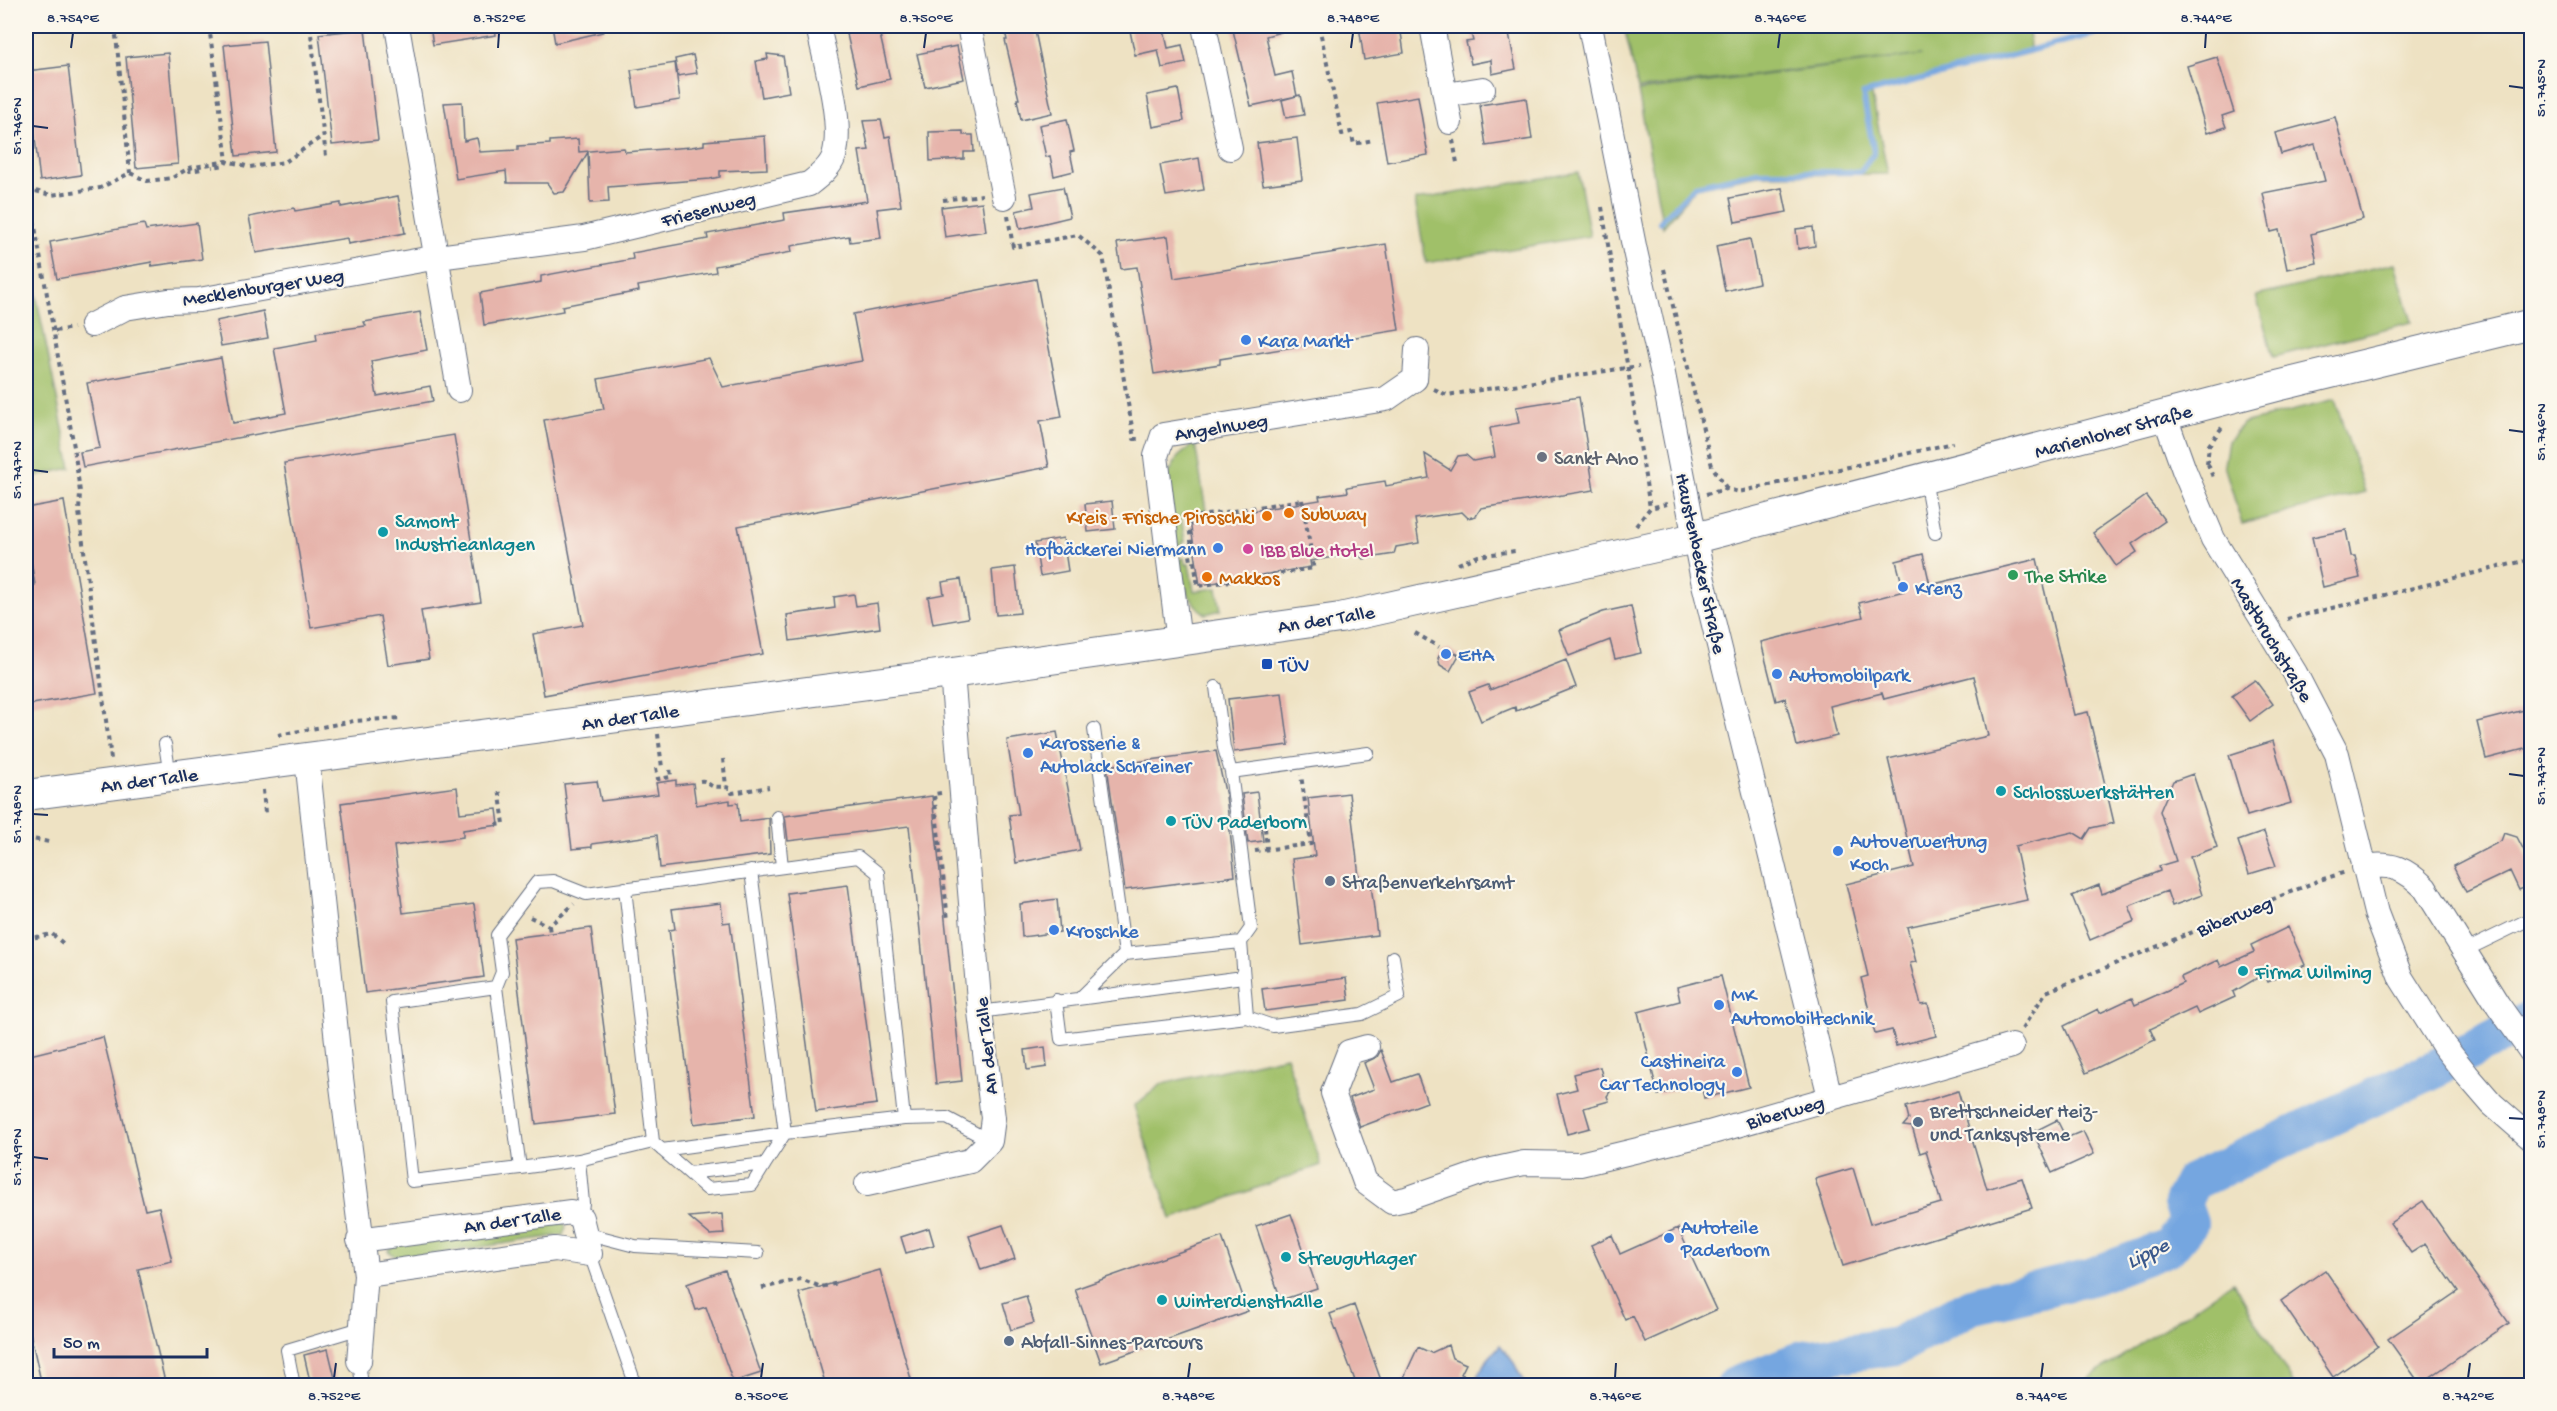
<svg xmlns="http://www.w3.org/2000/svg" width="2557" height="1411" viewBox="0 0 2557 1411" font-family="'Gochi Hand',sans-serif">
<rect width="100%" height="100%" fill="#fbf7ec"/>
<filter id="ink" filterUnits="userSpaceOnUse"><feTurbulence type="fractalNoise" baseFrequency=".0167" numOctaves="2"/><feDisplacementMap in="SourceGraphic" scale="12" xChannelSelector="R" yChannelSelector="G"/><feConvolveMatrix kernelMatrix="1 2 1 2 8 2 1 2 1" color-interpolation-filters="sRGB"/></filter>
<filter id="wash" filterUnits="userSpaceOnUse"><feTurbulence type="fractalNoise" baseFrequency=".008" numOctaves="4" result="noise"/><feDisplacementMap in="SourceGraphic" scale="24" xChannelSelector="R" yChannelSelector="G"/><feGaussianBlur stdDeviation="1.35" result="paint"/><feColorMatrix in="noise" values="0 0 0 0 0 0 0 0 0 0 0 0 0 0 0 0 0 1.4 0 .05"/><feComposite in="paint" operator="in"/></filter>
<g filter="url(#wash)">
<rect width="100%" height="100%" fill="#eee2c3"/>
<!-- green -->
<path fill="#a0c069" stroke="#5e7864" stroke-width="1.5" d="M1624 26H2029L2030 53 1871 91 1888 174 1758 175 1696 188 1663 227 1638 91 1922 55 1638 89Z
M1578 172 1590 236 1426 263 1415 200Z
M26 245 71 468 26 478Z
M2395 263 2412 322 2273 357 2256 296Z
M2335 400 2365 492 2242 524 2224 465 2228 441 2243 423Z
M1195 443 1206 511 1181 515 1185 542 1182 543 1183 552 1177 553 1168 475 1178 457Z
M1184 558 1185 564H1189L1194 591 1217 588 1221 610 1206 614C1186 602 1184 580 1178 559Z
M1286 1056 1321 1165 1171 1219 1134 1106 1162 1084Z
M562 1219 566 1227 563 1235 399 1259 388 1251 397 1242Z
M2233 1282 2294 1385H2079Z"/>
<!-- water -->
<path fill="#74a6e0" stroke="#486a9f" stroke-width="1.5" d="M1500 1345 1514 1363 1525 1385 1474 1386 1484 1364Z"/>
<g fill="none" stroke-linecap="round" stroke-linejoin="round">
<!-- stream -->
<path stroke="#74a6e0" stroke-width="6" d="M1660 222 1695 186 1757 172H1860L1874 153 1863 94 2124 26
M1794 1386 1803 1359"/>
<!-- river -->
<path stroke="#74a6e0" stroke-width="38" d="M1735 1386 1803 1359 1897 1346 1971 1306 2090 1277 2169 1247 2189 1223 2182 1203 2192 1182 2438 1067 2532 1019"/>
</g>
<g id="blocks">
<!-- building -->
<path fill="#e6b4ab" d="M430 26H495L496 35 433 45Z
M552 26H603V32L555 43Z
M845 26H878L890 79 859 86Z
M1004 26H1034L1052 113 1021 120 1017 99H1019L1005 40H1007Z
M1129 26H1163L1168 48 1182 45 1186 63 1162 68 1158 50 1135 55Z
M1232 26H1280L1281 32 1266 36 1275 76 1292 72 1297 96 1251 106Z
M1359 26H1400L1404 53 1364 60Z
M1469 26H1501L1503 35 1509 34 1516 69 1492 74 1491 60 1471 64 1466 42 1473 41Z
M365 29 378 140 332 145 319 34Z
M265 41 276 152 236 156 224 45Z
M957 46 964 79 925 87 917 54Z
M168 53 178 164 136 168 126 57Z
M767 54 783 56 789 92 762 97 756 61 768 59Z
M693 55 697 73 678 76 675 59Z
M2217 57 2234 112 2222 116 2226 127 2207 133 2187 66Z
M675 63 680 100 637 107 631 70Z
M68 66 81 175 40 181 27 71Z
M1178 89 1184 121 1153 127 1147 95Z
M1300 95 1304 115 1286 118 1282 100Z
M1418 96 1428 155 1387 162 1377 103Z
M1526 98 1532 139 1486 146 1480 105Z
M462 102 464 141 477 138 480 152 518 150V146L550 144V141L578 139 579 152 624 148 625 152 691 147 704 145V141L765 136 767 169 720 171V177L710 179 608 187 609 202 590 203 588 152 564 192 554 193 547 183H507L506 171 456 179 444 103Z
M2335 117 2363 219 2311 234 2317 263 2287 269 2279 230 2271 232 2263 193 2325 181 2315 144 2281 154 2275 133Z
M1067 119 1074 151 1070 152 1074 171 1054 176 1050 156 1046 157 1039 125Z
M881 120 885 137 890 136 901 206 877 209 881 238 850 242 849 236 791 246 792 252 715 266 716 272 638 286 639 291 629 293 562 306 563 311 484 325 480 293 541 282V276L633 259 632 253 708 239 707 234 785 220 784 213 867 201 859 151 869 150 863 121Z
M963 131V135H973L974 152H964V159L930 161 929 132Z
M1297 138 1302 180 1263 185 1257 143Z
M1199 158 1204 190 1166 196 1160 165Z
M1063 187 1070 217 1020 229 1016 211 1034 207 1031 193Z
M1782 188 1787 212 1735 222 1730 198Z
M398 196 405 233 348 244 347 238 256 253 249 217 294 208 295 211 341 203V207Z
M982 202 986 231 945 237 941 207Z
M197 223 202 259 151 266 152 262 57 279 50 242 144 224 146 230Z
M1813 227 1815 246 1798 249 1796 229Z
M1168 236 1174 278 1386 244 1399 330 1220 359V364L1154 374 1137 267 1121 269 1117 243Z
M1750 239 1759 283 1725 291 1716 246Z
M1036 279 1062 417 1040 421 1049 467 738 526 763 654 544 695 533 634 583 625 544 420 604 409 598 379 709 358 723 387 862 361 853 314Z
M263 311 268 338 221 346 216 321Z
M420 312 427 350 371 361 377 396 430 386 433 401 83 467 80 452 100 448 87 383 221 358 233 423 286 413 274 348 317 340 316 333 366 326 364 322Z
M1579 397 1594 490 1481 508 1476 516 1468 518 1462 512 1415 519 1419 543 1396 547 1394 554 1363 559 1357 553 1310 561 1311 567 1200 585 1190 521 1320 500 1319 496 1348 492 1347 487 1385 481 1386 486 1429 478 1425 454 1450 470 1458 456 1466 455 1473 461 1495 457 1490 428 1519 423 1516 407Z
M454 435 481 602 421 611 429 659 388 665 380 616 311 628 284 463Z
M2146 496 2165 521 2132 544 2137 552 2116 566 2093 533Z
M64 501 97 693 26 705V587L35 585 26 530V508Z
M1112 501 1115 529 1088 532 1085 504Z
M2346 530 2351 556H2355L2360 578 2323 587 2312 537Z
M1063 538 1068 571 1040 576 1035 543Z
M1923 554 1930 585 2037 559 2074 715 2088 712 2114 823 2091 828 2084 839 2073 832 2015 846 2027 900 1907 927 1916 962 1910 963 1921 1005 1928 1004 1936 1036 1896 1046 1892 1030 1875 1034 1861 978 1868 976 1846 884 1914 867 1888 759 1988 736 1974 676 1884 699 1882 693 1830 706 1837 736 1797 746 1785 698 1776 701 1761 642 1863 617 1859 603 1904 591 1896 561Z
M1015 567 1020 613 996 615 992 570Z
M961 579 968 618 933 624 928 597 944 594 942 582Z
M854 594 856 606 877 603 880 628 790 641 787 615 835 608 834 597Z
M1631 606 1641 653 1615 659 1610 640 1569 656 1559 630 1603 612Z
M1449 649 1459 655 1450 671 1440 665 1438 658 1442 651Z
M1566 660 1576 687 1516 711 1515 707 1481 721 1469 692 1488 685 1490 690Z
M2255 680 2273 704 2250 721 2232 696Z
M1282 693 1289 745 1234 752 1228 699Z
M2532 708V747L2486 759 2477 722Z
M1057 732 1080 850 1016 863 1009 815 1019 814 1007 740Z
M2273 741 2291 803 2247 816 2229 755Z
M1216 751 1226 796 1235 876 1125 890 1107 766Z
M2193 774 2217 847 2190 857 2202 895 2172 906 2167 891 2129 906 2135 921 2090 940 2072 896 2099 885 2102 894 2160 871 2159 866 2176 861 2160 811 2173 781Z
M676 780V785L693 783 696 805 730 800V804L738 803 740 822 769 818 770 854 660 868 657 835 592 844V847L572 849 564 784 597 781 601 801 658 794 656 783Z
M457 787 460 813 497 809 499 825 463 830V837L394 846 403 913 474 904 484 977 365 993 341 803Z
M1257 792 1263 841 1248 843 1242 794Z
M1349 793 1360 885 1371 884 1377 935 1302 945 1292 859 1315 856 1308 798Z
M932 796 962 1081 936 1084 909 826 788 841 785 816Z
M2264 832 2276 866 2249 874 2238 841Z
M2504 833 2517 837 2532 866V884L2519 890 2510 871 2466 892 2453 866 2501 841Z
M848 885 877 1104 816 1112 787 893Z
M1057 899 1060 932 1022 937 1020 904Z
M721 903 723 923 730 922 755 1116 694 1124 669 930 675 929 672 909Z
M2288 927 2305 965 2268 982 2264 974 2233 992 2235 997 2198 1014 2195 1008 2150 1029 2155 1040 2086 1073 2064 1026 2098 1009 2100 1013 2132 998 2135 1005 2183 983 2181 977 2218 960 2221 967 2254 952 2251 945Z
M591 928 615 1114 536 1124 512 938Z
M1721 976 1749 1087 1704 1098 1701 1084 1658 1095 1638 1012 1680 1001 1677 987Z
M1346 978 1349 1000 1265 1011 1262 989Z
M103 1037 145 1210 159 1207 172 1261 138 1269 166 1386H42L26 1314V1056Z
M1045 1047 1047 1067 1027 1070 1025 1050Z
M1381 1050 1393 1082 1417 1074 1427 1102 1360 1127 1350 1098 1374 1089 1364 1063 1377 1057Z
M1600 1067 1603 1079 1614 1086 1607 1096 1609 1101 1584 1108 1590 1128 1567 1134 1557 1094 1577 1089 1573 1074Z
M1958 1091 1987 1189 2022 1178 2032 1208 1843 1266 1815 1179 1853 1168 1870 1224 1941 1203 1926 1151 1920 1153 1912 1127 1903 1126 1909 1119 1906 1107Z
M2057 1120 2066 1138 2083 1131 2094 1154 2052 1173 2033 1132Z
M2423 1201 2509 1323 2420 1384 2388 1339 2458 1291 2425 1244 2411 1253 2390 1223Z
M722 1214 724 1234 710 1235 689 1217Z
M1291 1214 1317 1288 1281 1300 1256 1226Z
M1003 1225 1015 1259 981 1270 969 1236Z
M929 1228 934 1245 906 1253 901 1237Z
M1678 1228 1716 1310 1645 1342 1633 1316 1625 1320 1591 1245 1612 1235 1620 1254Z
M1222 1237 1248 1311 1101 1363 1075 1289Z
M725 1270 761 1373 733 1382 706 1307 696 1310 687 1284Z
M880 1270 911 1379 887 1386H826L799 1293Z
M2325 1270 2378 1346 2333 1377 2281 1301Z
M1026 1296 1034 1323 1011 1330 1003 1303Z
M1354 1305 1383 1386H1357L1330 1314Z
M1448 1345 1452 1358 1466 1364 1461 1374 1486 1386H1400L1418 1347 1431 1353Z
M328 1349 337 1386H311L304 1355Z"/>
</g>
</g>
<g filter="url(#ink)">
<use href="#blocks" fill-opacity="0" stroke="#656e81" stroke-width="1.5"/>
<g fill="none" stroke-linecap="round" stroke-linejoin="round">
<!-- service casing -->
<g stroke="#656e81" stroke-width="14">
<path id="service" d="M1925 479 1935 533
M1216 687 1224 748 1231 772
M1094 729 1125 954
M165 744 170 776
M777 817 782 867
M858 857 878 873 904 1119 785 1133 765 1164 689 1173 653 1142 579 1160 520 1168 496 987 502 972 497 935 537 882 553 881 586 894Z
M625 888 653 1142
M2464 951 2532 918
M496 987 392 1002 412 1181 520 1168
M1081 997 1125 954 1241 942
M1056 1000 1061 1039 1247 1017 1241 942 1251 928 1231 772 1368 753
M980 1012 1243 977
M1247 1017 1273 1026 1362 1014 1399 996 1393 957
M904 1119 947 1118 990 1141
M662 1150 785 1133 751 871
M579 1160 583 1203 581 1218
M689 1173 707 1189 752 1185 765 1164
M585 1233 635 1246 758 1253
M590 1254 636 1386
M359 1361 362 1386
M294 1386 287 1350 361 1328"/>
</g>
<!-- minor casing -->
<g stroke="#656e81" stroke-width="26">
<path id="minor" d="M397 26 459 390
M969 26 1004 197
M1204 26 1230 148
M1432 26 1450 122
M1590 26 1635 251 1663 374 1703 580 1830 1097
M1446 95 1483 89
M92 325 125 308 168 301 199 300 438 257 584 238 809 184C818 177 830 168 834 156 844 123 825 61 818 26
M2165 417 2184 470 2213 539 2295 673 2337 754 2376 913 2401 978 2444 1046 2467 1075 2492 1104 2532 1139
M1179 642 1156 456 1163 435 1386 399 1415 379 1417 350
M307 759 340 1070 366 1275 359 1361
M2364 867C2391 862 2406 869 2425 888L2498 1005 2532 1053
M1367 1047 1349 1052 1333 1093 1365 1182 1392 1202 1406 1199 1483 1172 1524 1163 1580 1164 1709 1133 2012 1046
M867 1184 970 1161 990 1141 993 1118 980 1012 952 673
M359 1240 571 1212 581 1218 590 1254 555 1249 366 1275"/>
</g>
<!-- tertiary casing -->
<g stroke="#656e81" stroke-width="32">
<path id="tertiary" d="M26 795 952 673 1340 618 1695 538 2277 386 2532 324"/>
</g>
<!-- path -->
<path stroke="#656e81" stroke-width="4" stroke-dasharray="4.5 4.5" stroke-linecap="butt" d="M115 26 130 173
M209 26 227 161 225 165 212 167
M310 26 326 156
M1319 26 1342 134 1351 132 1354 144 1373 140
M1453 140 1457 163
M189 168 190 171 202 169
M26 176 74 447 80 492 79 512 111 759
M27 189 51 195 100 188 130 173 147 181 172 178 189 168 227 161 250 167 285 162 324 135
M943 200 982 195
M1602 207 1650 508
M1008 216 1013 247 1078 235 1103 256 1134 439H1138
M1664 269 1712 466 1727 489
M55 331 73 328
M1434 389 1447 395 1639 366
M2207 464 2209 445 2223 426
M2208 464 2214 480
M1706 494 1727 489 1739 492 1953 443
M1302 500 1314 568 1198 586 1194 561H1191L1189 549 1192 548 1188 518Z
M1636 526 1650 508 1667 504
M1458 564 1478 556 1515 551
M2287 619 2532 559
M1415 633 1439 647
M658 734 662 768
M278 735 354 721 401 718
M723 759 726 786
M656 768 658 779H659L671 777 670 767
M700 781C707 780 706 783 712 786 719 788 725 785 731 789L732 793 769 787
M263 790 265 813
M941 793 934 794 948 920
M496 825 504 824 499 788
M1265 828 1267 849
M26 838 49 842
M1255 851 1311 844 1301 775
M530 917 549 926 574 904
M549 926 550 933
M26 939 52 934 65 945
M2022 1029 2046 992 2320 880 2346 872
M762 1288 801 1279 821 1287 838 1283"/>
<!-- service -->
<use href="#service" stroke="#fff" stroke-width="12"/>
<!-- minor -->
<use href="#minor" stroke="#fff" stroke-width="24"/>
<!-- tertiary -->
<use href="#tertiary" stroke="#fff" stroke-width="30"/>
</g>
</g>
<!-- ticks -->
<path fill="none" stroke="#1b2f5e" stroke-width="2" d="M71 48 73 33M498 48 499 33M924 48 926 33M1351 48 1353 33M1778 48 1780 33M2205 48 2206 33M2509 86 2524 88M33 126 48 128M2509 430 2524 432M33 470 48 472M2509 774 2524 776M33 814 48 815M2509 1118 2524 1119M33 1157 48 1159M334 1378 336 1363M761 1378 763 1363M1188 1378 1190 1363M1615 1378 1616 1363M2041 1378 2043 1363M2468 1378 2470 1363"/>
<!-- markers -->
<g fill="#3f7fe0" stroke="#fbf7ec" stroke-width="2">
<circle cx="1246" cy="340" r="6"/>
<circle cx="1218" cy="548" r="6"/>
<circle cx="1903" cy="587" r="6"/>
<circle cx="1446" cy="654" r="6"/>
<circle cx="1777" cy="674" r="6"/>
<circle cx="1028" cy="753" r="6"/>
<circle cx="1838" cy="851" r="6"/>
<circle cx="1054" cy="930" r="6"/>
<circle cx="1719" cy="1005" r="6"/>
<circle cx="1737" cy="1072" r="6"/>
<circle cx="1669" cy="1238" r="6"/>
</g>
<circle fill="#6b7280" stroke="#fbf7ec" stroke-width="2" cx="1542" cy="457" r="6"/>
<g fill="#e8710a" stroke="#fbf7ec" stroke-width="2">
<circle cx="1289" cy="513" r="6"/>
<circle cx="1267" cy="516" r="6"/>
<circle cx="1207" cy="577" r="6"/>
</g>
<g fill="#0f9aa8" stroke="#fbf7ec" stroke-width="2">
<circle cx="383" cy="532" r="6"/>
<circle cx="2001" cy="791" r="6"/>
<circle cx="1171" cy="821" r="6"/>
<circle cx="2243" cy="971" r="6"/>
<circle cx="1286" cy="1257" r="6"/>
<circle cx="1162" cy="1300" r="6"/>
</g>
<circle fill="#d1479c" stroke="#fbf7ec" stroke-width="2" cx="1248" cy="549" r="6"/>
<circle fill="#2e9e5b" stroke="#fbf7ec" stroke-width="2" cx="2013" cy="575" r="6"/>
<rect fill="#1a4fb4" stroke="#fbf7ec" stroke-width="2" x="1261" y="658" width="12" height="12" rx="3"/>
<g fill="#5c6f8a" stroke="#fbf7ec" stroke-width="2">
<circle cx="1330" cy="881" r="6"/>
<circle cx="1918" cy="1122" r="6"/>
<circle cx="1009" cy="1341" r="6"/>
</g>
<g text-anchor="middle" stroke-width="4.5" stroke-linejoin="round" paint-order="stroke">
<!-- street labels -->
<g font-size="20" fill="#1b2f5e" stroke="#fbf7ec">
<text transform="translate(708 208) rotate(-14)" y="7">Friesenweg</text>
<text transform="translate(263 286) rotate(-9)" y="7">Mecklenburger Weg</text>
<text transform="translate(1221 426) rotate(-9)" y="7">Angelnweg</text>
<text transform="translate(2113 430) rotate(-15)" y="7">Marienloher Straße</text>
<text transform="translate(1702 563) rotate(78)" y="7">Haustenbecker Straße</text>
<text transform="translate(1326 618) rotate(-9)" y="7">An der Talle</text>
<text transform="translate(2273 639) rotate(59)" y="7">Mastbruchstraße</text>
<text transform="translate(630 716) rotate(-8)" y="7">An der Talle</text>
<text transform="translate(149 779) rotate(-7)" y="7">An der Talle</text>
<text transform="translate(2234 915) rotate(-22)" y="7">Biberweg</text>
<text transform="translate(985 1046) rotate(-96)" y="7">An der Talle</text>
<text transform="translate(1785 1111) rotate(-16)" y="7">Biberweg</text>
<text transform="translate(512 1219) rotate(-8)" y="7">An der Talle</text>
</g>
<!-- shop labels -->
<g font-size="20" fill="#366cbe" stroke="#fbf7ec" text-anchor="start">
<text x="1258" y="347">Kara Markt</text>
<text x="1206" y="555" text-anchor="end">Hofbäckerei Niermann</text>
<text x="1915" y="594">Krenz</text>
<text x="1458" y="661">EHA</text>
<text x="1789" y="681">Automobilpark</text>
<text x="1040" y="749">Karosserie &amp;<tspan x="1040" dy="23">Autolack Schreiner</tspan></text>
<text x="1850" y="847">Autoverwertung<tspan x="1850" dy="23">Koch</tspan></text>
<text x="1066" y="937">Kroschke</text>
<text x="1731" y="1001">MK<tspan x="1731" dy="23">Automobiltechnik</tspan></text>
<text x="1725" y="1067" text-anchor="end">Castineira<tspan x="1725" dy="23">Car Technology</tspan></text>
<text x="1681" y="1233">Autoteile<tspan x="1681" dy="23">Paderborn</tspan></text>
</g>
<!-- worship labels -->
<g font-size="20" fill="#5b616d" stroke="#fbf7ec" text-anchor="start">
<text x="1554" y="464">Sankt Aho</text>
</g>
<!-- food labels -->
<g font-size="20" fill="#c56008" stroke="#fbf7ec" text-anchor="start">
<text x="1301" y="520">Subway</text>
<text x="1255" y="523" text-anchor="end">Kreis - Frische Piroschki</text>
<text x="1219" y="584">Makkos</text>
</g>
<!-- culture labels -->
<g font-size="20" fill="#0d838f" stroke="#fbf7ec" text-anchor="start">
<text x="395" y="527">Samont<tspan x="395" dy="23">Industrieanlagen</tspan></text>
<text x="2013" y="798">Schlosswerkstätten</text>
<text x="1183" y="828">TÜV Paderborn</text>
<text x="2255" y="978">Firma Wilming</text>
<text x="1298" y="1264">Streugutlager</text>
<text x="1174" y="1307">Winterdiensthalle</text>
</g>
<!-- hotel labels -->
<g font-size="20" fill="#b23c85" stroke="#fbf7ec" text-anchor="start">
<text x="1260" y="556">IBB Blue Hotel</text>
</g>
<!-- leisure labels -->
<g font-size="20" fill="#27864d" stroke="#fbf7ec" text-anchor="start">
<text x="2025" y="582">The Strike</text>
</g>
<!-- transit labels -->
<g font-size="20" fill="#164399" stroke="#fbf7ec" text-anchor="start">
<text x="1279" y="671">TÜV</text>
</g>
<!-- service labels -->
<g font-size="20" fill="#4e5e75" stroke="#fbf7ec" text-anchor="start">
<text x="1342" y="888">Straßenverkehrsamt</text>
<text x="1930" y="1117">Brettschneider Heiz-<tspan x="1930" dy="23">und Tanksysteme</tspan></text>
<text x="1021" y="1348">Abfall-Sinnes-Parcours</text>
</g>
<!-- water labels -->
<g font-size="21" font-style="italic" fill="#3a598c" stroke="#fbf7ec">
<text transform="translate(2147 1252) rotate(-26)" y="7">Lippe</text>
</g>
</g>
<!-- margin -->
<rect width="2557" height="1411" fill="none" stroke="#fbf7ec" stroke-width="66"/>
<!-- scale -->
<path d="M54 1348v9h153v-9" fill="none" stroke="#1b2f5e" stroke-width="3"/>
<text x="63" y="1348" font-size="18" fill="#1b2f5e" stroke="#fbf7ec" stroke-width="4.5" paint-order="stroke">50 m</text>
<rect x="33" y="33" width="2491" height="1345" fill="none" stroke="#1b2f5e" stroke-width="2"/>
<g font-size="15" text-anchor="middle" fill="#1b2f5e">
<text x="73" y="22">8.754°E</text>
<text x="499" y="22">8.752°E</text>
<text x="926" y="22">8.750°E</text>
<text x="1353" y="22">8.748°E</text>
<text x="1780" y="22">8.746°E</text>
<text x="2206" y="22">8.744°E</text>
<text transform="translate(2540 88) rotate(-90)" y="5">51.745°N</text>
<text transform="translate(16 126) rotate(-90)" y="5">51.746°N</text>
<text transform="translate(2540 432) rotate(-90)" y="5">51.746°N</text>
<text transform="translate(16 470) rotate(-90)" y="5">51.747°N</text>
<text transform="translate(2540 776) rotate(-90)" y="5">51.747°N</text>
<text transform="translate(16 814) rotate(-90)" y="5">51.748°N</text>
<text transform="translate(2540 1119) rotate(-90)" y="5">51.748°N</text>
<text transform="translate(16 1157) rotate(-90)" y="5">51.749°N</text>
<text x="334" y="1400">8.752°E</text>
<text x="761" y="1400">8.750°E</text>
<text x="1188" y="1400">8.748°E</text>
<text x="1615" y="1400">8.746°E</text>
<text x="2041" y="1400">8.744°E</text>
<text x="2468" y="1400">8.742°E</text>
</g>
</svg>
